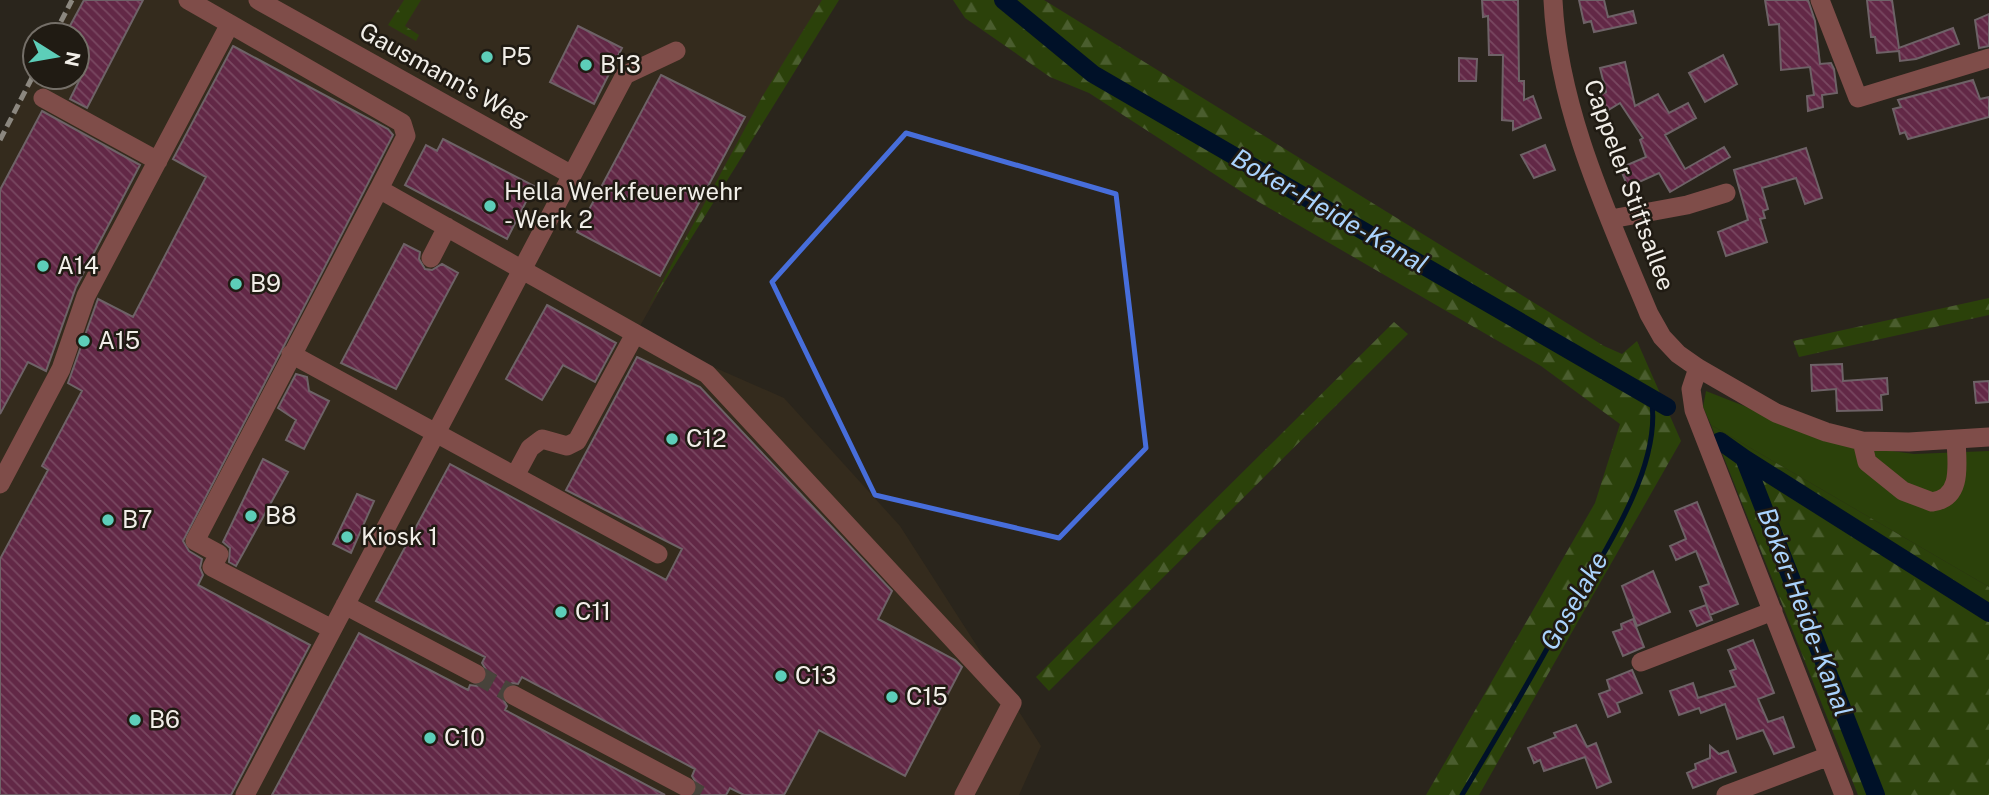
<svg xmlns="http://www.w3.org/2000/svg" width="1989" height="795" viewBox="0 0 1989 795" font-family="'Public Sans',sans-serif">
<defs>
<pattern id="forest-firs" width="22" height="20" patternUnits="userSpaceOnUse" patternTransform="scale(1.75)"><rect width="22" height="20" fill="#2b410a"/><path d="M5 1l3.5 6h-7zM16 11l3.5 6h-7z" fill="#4a5d2e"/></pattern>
<pattern id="building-back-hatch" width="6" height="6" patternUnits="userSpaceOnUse" patternTransform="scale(1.75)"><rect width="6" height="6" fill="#622846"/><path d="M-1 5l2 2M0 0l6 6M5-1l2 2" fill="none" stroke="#794861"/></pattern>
</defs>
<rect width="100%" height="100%" fill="#2a251c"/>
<!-- built -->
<path fill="#342b1d" d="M72 0H826L636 333 784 398 900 526 1041 746 1019 795H0V141L35 73V77H77V35H54Z"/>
<!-- grass -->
<path fill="#2b410a" d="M1706 391 1841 444 1914 454 1989 451V587L1711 425 1703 407Z"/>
<!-- forest -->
<path fill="url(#forest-firs)" d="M404 0H421L405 26 419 35 416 41 388 25Z
M822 0H839L648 308 762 97Z
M953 0H1044L1604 346 1622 354 1637 341 1681 441 1479 795H1426L1595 503 1620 424 1541 366 1245 194 1089 93 1050 77 965 18Z
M1989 298V315L1799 357 1793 341Z
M1394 322 1408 334 1049 691 1036 677Z
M1711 425 1989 587V795H1858Z"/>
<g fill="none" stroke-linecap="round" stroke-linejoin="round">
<!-- stream -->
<path stroke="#001128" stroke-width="5" d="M1462 795C1495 740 1527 685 1558 629 1594 567 1665 470 1651 397"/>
<!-- canal -->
<path stroke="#001128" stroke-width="18" d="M1003 0 1093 74 1667 407
M1720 441 1744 458 1876 795
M1744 458 1989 613"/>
</g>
<!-- building -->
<path fill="url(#building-back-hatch)" stroke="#6e6267" stroke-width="2" d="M84 0H143L87 108 70 99 80 79 77 78V59L84 45 77 42V35H65Z
M1482 0H1518L1519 81H1524V100L1533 96 1541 118 1513 130V121L1502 120 1503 55H1489L1488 16 1483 17Z
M1579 0H1604L1608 17 1633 11 1636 23 1594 32 1591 21 1584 23Z
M1765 0H1808L1815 21 1820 64 1831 63 1834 69 1837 93 1822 95 1823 107 1808 111 1807 96 1814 95 1810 67 1781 70 1779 24 1769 25Z
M1867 0H1892L1899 48 1953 28 1959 44 1916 59 1900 61 1899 51 1877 53 1875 37H1871Z
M1989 14V46L1979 48 1975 20Z
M578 26 622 48 594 104 550 82Z
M233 46 388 129 393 135 183 541 189 551 202 559 200 568 203 575 198 585 310 645 231 795H0V559L48 470 42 466 82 391 68 383 98 299 133 317 206 177 173 159Z
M1723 55 1737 84 1705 102 1689 73Z
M1459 58 1477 59 1476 81H1459Z
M1625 62 1635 106 1658 94 1669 113 1688 103 1696 118 1665 135 1685 169 1724 147 1730 157 1670 192 1659 173 1628 187 1620 168 1646 157 1640 140 1643 138 1620 103 1605 112 1597 97 1606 92 1600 68Z
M661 75 745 117 660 276 577 232Z
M1973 80 1980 99 1989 97V117L1908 139 1905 132 1900 134 1893 109 1901 107 1898 100Z
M42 111 140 165 76 287 46 371 28 362 0 414V190Z
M443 139 534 186 507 239 405 185 426 145 437 151Z
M1545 145 1555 170 1534 178 1521 155Z
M1806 148 1822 198 1805 204 1796 178 1762 188 1768 209 1763 211 1765 218 1760 219 1767 242 1726 256 1718 232 1748 220 1734 170Z
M404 244 420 252 419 259 425 269 432 270 442 264 458 273 396 389 341 363Z
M547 305 616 343 595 382 563 365 542 400 506 379Z
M637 357 700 387 892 591 878 619 955 660 962 667 905 776 819 730 784 795H744L730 788 726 795H695L698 786 692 776 695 769 522 677 518 684 512 683 503 689 501 696 507 706 505 710 665 795H272L359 633 468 690 470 685 477 686 486 680 488 673 482 663 485 657 376 601 450 464 666 580 682 549 566 490Z
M1842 364 1843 381 1887 378 1888 394 1881 395 1882 410 1837 411 1836 389 1812 391 1811 365Z
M296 374 307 377 309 391 329 401 304 449 286 440 296 420 278 408Z
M1989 381V402L1976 403 1974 382Z
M263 459 288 472 236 566 229 562 230 548 223 542Z
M357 494 374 501 351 553 333 544Z
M1697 502 1738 604 1710 615 1700 587 1709 584 1696 551 1676 560 1670 546 1686 539 1675 511Z
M1653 571 1670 612 1637 626 1622 586Z
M1706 605 1712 620 1697 626 1690 611Z
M1633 619 1644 647 1623 656 1613 632 1622 629 1621 624Z
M1753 640 1774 693 1758 699 1768 722 1783 717 1794 747 1774 754 1763 730 1737 739 1725 704 1701 713 1699 708 1679 715 1670 691 1693 683 1698 698 1736 686 1730 671 1736 669 1728 650Z
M1632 670 1642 693 1617 703 1620 712 1608 717 1599 694 1610 690 1607 680Z
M1576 725 1587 747 1596 743 1611 782 1597 788 1585 757 1544 771 1540 760 1534 763 1528 748 1556 737 1554 733Z
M1710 746 1719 754 1728 751 1736 772 1693 788 1687 773 1696 769 1695 764 1710 758Z"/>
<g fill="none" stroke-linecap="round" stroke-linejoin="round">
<!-- minor-tunnel -->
<path stroke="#48433b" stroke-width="19" stroke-dasharray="19 10" stroke-linecap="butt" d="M476 674 513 695
M686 787 700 795"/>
<!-- minor -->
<path stroke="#7f4d49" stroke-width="19" d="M188 0 230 24
M1553 0C1558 109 1608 215 1649 314L1662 337 1678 354 1698 368 1776 413 1826 432 1862 441 1909 442 1989 437
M1820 0 1858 98 1989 58
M43 98 158 161
M572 175 625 75 676 51
M1611 219 1687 205 1726 193
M431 258 447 227
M291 354 658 554
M1698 368 1691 389 1694 410 1844 795
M1862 441 1867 462 1903 491 1932 502C1963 498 1957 464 1956 440
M516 474 530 448 542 439 567 446 577 441 635 334
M0 484 61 369 86 296 230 24 402 123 406 136 379 189 707 374 1012 703 964 795
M345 605 476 674
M332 629 212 567 219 554 195 541 379 189
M1641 662 1773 611
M513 695 686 787
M245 795 572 175 258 0
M1726 795 1829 756"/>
<!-- rail -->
<path stroke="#8b877f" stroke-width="5" stroke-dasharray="10 5" stroke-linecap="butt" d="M54 35 72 0
M0 140 35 72"/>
</g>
<!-- marked area -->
<path fill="none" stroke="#476edb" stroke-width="5" stroke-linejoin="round" d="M906 133 1116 194 1146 448 1059 538 875 495 772 282Z"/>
<!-- markers -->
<g fill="#5dceb9" stroke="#201b13" stroke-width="2.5">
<circle cx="487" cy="57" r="7"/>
<circle cx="586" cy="65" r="7"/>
<circle cx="490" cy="206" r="7"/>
<circle cx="43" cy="266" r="7"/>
<circle cx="236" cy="284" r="7"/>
<circle cx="84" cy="341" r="7"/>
<circle cx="672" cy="439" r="7"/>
<circle cx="251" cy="516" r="7"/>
<circle cx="108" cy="520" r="7"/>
<circle cx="347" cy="537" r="7"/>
<circle cx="561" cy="612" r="7"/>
<circle cx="781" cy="676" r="7"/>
<circle cx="892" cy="697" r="7"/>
<circle cx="135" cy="720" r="7"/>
<circle cx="430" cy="738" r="7"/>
</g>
<g text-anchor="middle" stroke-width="5" stroke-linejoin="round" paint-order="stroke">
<!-- poi labels -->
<g font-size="24" fill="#f1eee8" stroke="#201b13" text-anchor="start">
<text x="501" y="65">P5</text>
<text x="600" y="73">B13</text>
<text x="504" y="200">Hella Werkfeuerwehr<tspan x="504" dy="28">- Werk 2</tspan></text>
<text x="57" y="274">A14</text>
<text x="250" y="292">B9</text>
<text x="98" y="349">A15</text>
<text x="686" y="447">C12</text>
<text x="265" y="524">B8</text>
<text x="122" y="528">B7</text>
<text x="361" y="545">Kiosk 1</text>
<text x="575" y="620">C11</text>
<text x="795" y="684">C13</text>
<text x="906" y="705">C15</text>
<text x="149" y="728">B6</text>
<text x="444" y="746">C10</text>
</g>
<!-- street labels -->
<g font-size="24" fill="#f1eee8" stroke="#201b13">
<text transform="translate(444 75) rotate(29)" y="8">Gausmann's Weg</text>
<text transform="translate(1629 185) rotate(70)" y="8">Cappeler Stiftsallee</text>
</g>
<!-- water labels -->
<g font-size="26" font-style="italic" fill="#aad3fd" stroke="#201b13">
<text transform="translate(1330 211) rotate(30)" y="9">Boker-Heide-Kanal</text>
<text transform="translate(1574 601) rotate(-60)" y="9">Goselake</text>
<text transform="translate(1805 612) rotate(69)" y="9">Boker-Heide-Kanal</text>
</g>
</g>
<!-- north arrow -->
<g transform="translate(56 56) rotate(101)"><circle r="33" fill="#201b13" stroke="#746f68" stroke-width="2"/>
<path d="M0-5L12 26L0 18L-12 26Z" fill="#5dceb9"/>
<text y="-10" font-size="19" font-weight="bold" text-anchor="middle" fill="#f1eee8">N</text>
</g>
</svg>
